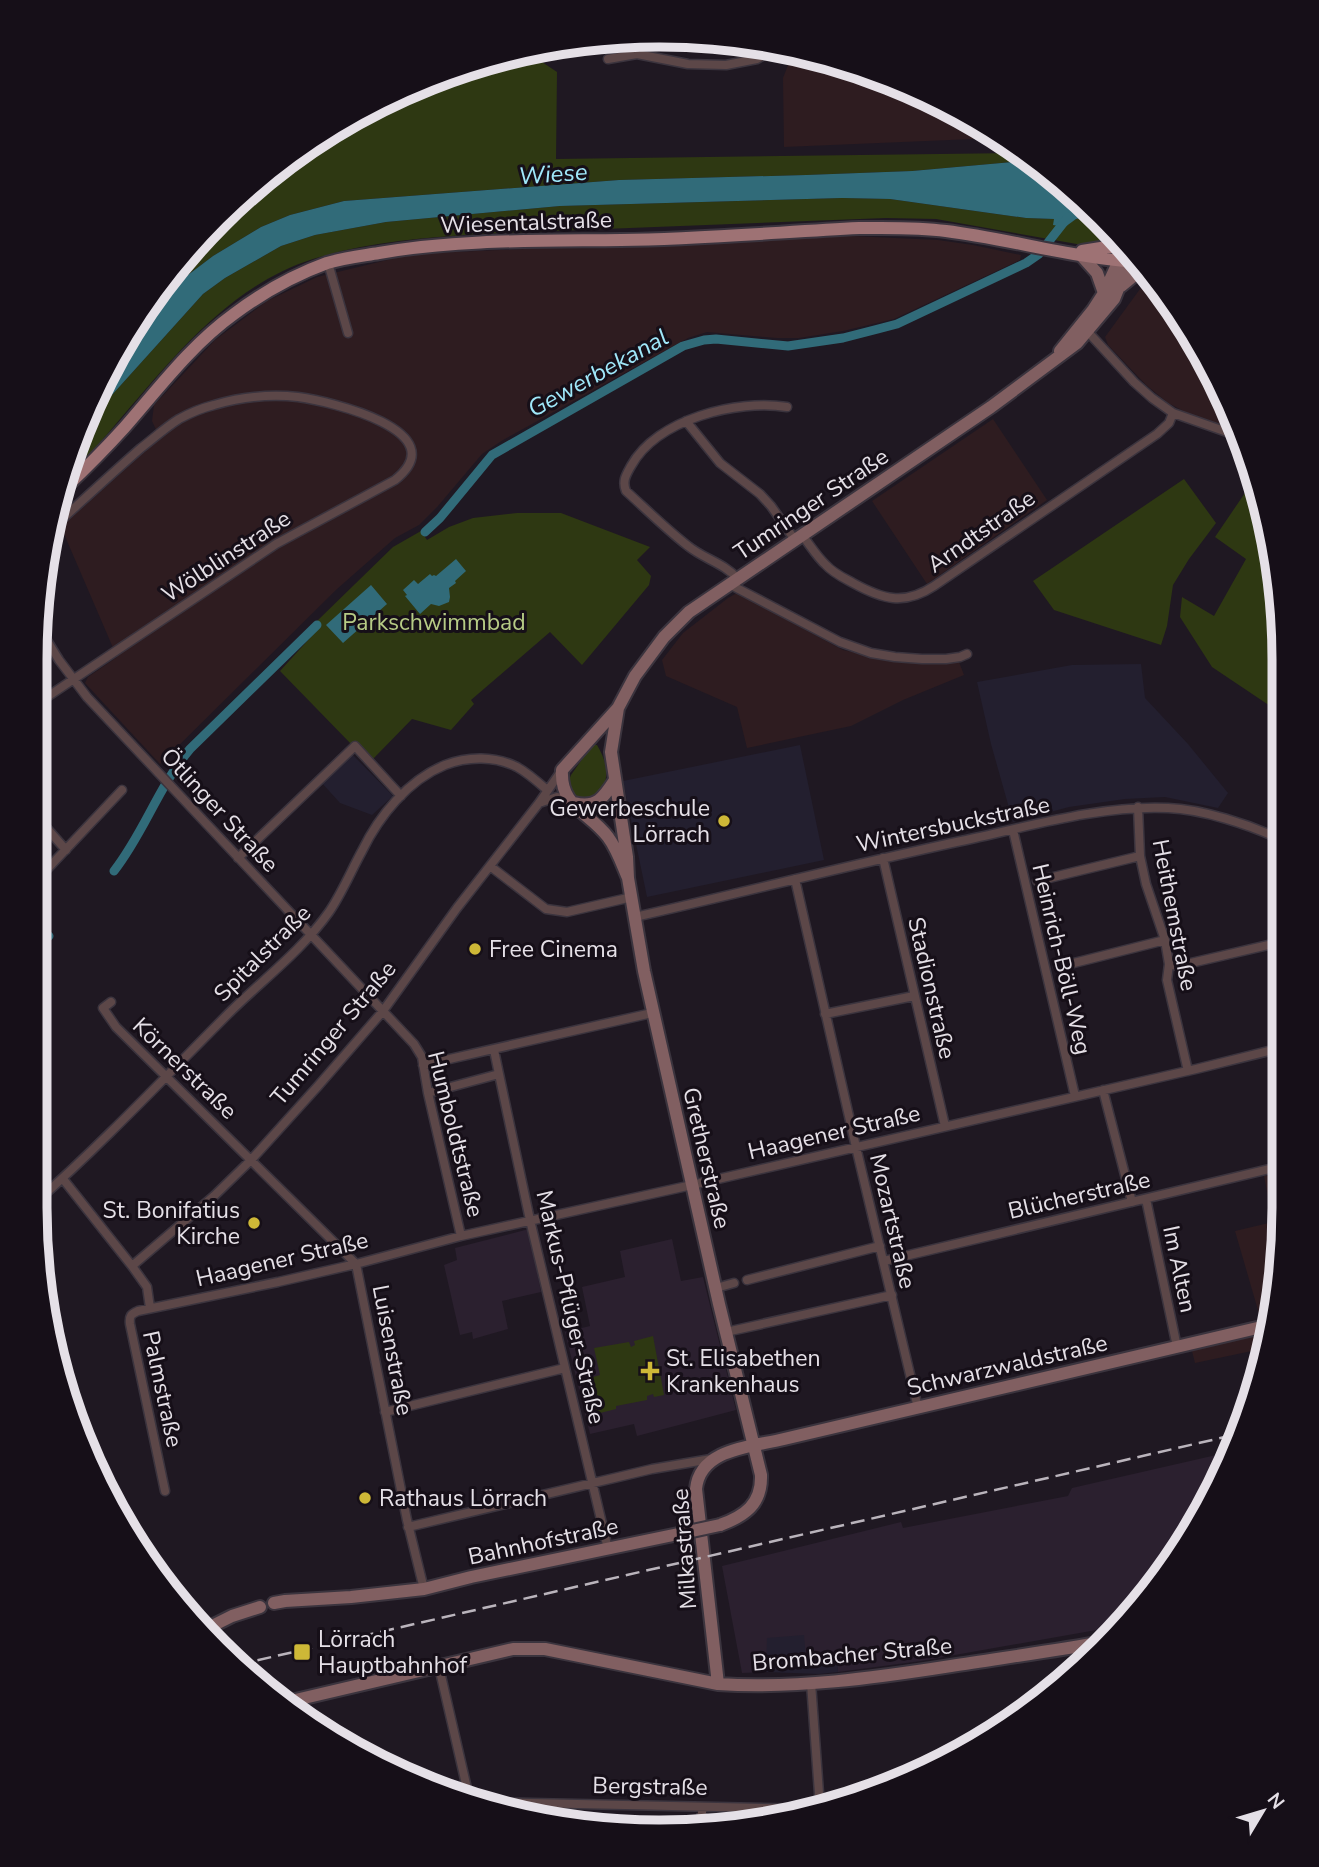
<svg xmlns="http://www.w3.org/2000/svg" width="1319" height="1867" viewBox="0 0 1319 1867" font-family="'Nunito Sans',sans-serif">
<rect width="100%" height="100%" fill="#1f1822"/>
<!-- commercial -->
<path fill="#2e1c20" d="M792 55 811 62 838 63 935 99 997 138 784 147 783 78Z
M831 235 938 240 973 245 1021 255 1020 260 894 319 843 331 799 338H777L707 332 688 338 503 440 482 454 438 506 419 525 395 538 337 589 160 764 85 683 88 677 117 657 61 527 160 438 152 421 154 405 215 340 267 301 317 277 412 254Z
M1150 279 1220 384 1231 420 1228 424 1220 426 1193 416 1168 403 1146 385 1108 345 1105 337 1140 289Z
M993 419 1047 500 927 584 872 501Z
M737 593 843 650 901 663 959 662 964 675 903 700 851 726 747 748 737 707 666 676 662 660 683 633 728 598Z
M1282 1172 1283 1248 1266 1348 1195 1363 1192 1351 1262 1331 1260 1317 1235 1231 1273 1222 1264 1176Z"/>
<!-- built -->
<path fill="#2b202f" d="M529 1229 541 1292 502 1301 508 1329 473 1339 472 1332 460 1335 444 1265 457 1260 455 1248Z
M672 1239 681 1281 703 1277 736 1410 637 1436 634 1424 590 1434 565 1332 590 1326 582 1287 625 1277 620 1251Z
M1234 1445 1220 1483 1155 1587 1119 1626 921 1661 838 1672 836 1657 806 1659 768 1638 766 1672 742 1673 722 1566 901 1522 903 1528 1068 1496 1072 1488 1225 1453 1224 1447Z"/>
<!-- education -->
<path fill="#231f2f" d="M1141 664 1145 698 1188 744 1228 793 1218 808 1165 797 1125 799 1069 807 1013 822 991 744 977 682 1072 665Z
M800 745 824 860 647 897 623 781Z
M352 754 393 796 372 815 340 803 321 782Z
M804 1635 806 1659 837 1657 838 1672 819 1674 766 1672 767 1638Z"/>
<!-- green -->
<path fill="#2e3812" d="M527 52 557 72 556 159 1021 153 1034 160 912 171 806 175 619 180 344 201 290 215 261 227 213 256 180 281 118 348 247 190 347 119 458 68Z
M842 198 890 199 1026 218 1054 219 1067 224 1076 219 1095 215 1121 240 1088 246 936 219 886 218 477 234C422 238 366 242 313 259 228 286 171 360 115 425 102 441 86 457 72 472L93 416 203 294 225 278 281 246 315 235 386 222 560 206Z
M1184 479 1216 523 1189 559 1173 585 1167 626 1161 645 1054 610 1033 581Z
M1249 480 1279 578V712L1212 667 1180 617 1182 597 1214 616 1246 559 1215 537 1249 487Z
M517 513H561L650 547 637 560 651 576 649 585 582 665 550 632 471 700 474 704 451 730 412 719 373 759 356 742 352 745 280 671 320 627 316 622 393 547 421 531 427 540 449 527 473 518Z
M592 745H597C609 765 611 782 594 799H573L567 785 571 775Z
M653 1336 664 1395 654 1397 653 1394 647 1396V1400L616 1406V1409L600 1413 599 1411H597L596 1405 600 1403 598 1395H595L593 1377 600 1375 594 1348 629 1342 631 1347 635 1345 634 1341Z"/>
<!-- water -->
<path fill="#316b79" d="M1034 160 1095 215 1076 219 1065 227 1053 225 1054 219 1026 218 890 199 842 198 560 206 386 222 315 235 281 246 225 278 203 294 93 416 118 348 180 281 213 256 261 227 290 215 344 201 619 180 806 175 912 171Z
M456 559 466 571 455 581 456 583 449 588 450 597 449 602 439 606 431 604 420 614 405 596 407 595 403 590 414 580 418 584 430 574 432 576 434 575 436 576Z
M371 585 387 604 343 643 326 625Z"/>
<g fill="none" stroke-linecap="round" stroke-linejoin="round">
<!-- canal -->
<path stroke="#316b79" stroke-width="9" d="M425 532 440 518 492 455 683 346 704 340 716 339 788 346 843 338 878 329 897 324 1026 263 1039 254 1068 217
M114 871C144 833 158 787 190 749L317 625
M35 951 49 936"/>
<!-- street casing -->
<g stroke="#3b343e" stroke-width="11">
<path id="street" d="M802 53 824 58
M608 59 637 54 688 64 726 65 757 59 774 49
M328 263 348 333
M1088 332 1134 382 1152 398 1173 413 1227 432 1233 428
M686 421 720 463 760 494 771 506 795 540
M802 535C810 545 817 557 826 565 833 573 844 578 853 583 882 599 904 606 934 586L1157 434 1169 423 1173 413
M738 579C724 563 704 559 688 546 666 529 647 510 626 491 622 481 626 475 631 466 657 419 737 399 787 407
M729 584 840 642 871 653 895 657 922 659H946L960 657 967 654
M38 626 59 660 87 697 414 1044 422 1057 428 1093 461 1236
M35 705 276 544 395 480C457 431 329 401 298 397 269 394 241 397 214 405 202 408 190 413 179 419 166 427 154 438 141 448 110 475 80 503 50 530
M539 803 557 797 570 802
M1138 807 1140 856 1146 884 1165 940 1169 964 1167 980 1188 1071
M35 815 66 850
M1013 830 1075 1096
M238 858 355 746 401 796
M883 858 945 1126
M490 866 546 909 567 912 632 897
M795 879 856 1147 918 1408
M1037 881 1140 856
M35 882 122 790
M635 917C749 891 862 862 975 838 1037 824 1106 805 1168 808 1202 809 1250 825 1280 839
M1169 964 1178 966 1281 942
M1058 967 1165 940
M111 1002 103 1008 116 1027 356 1264 407 1520 424 1589
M825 1014 914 996
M423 1065 652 1013
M499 1074 530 1220 608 1549
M1103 1090 1132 1202
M428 1093 499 1074 494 1050
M63 1179 132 1266 147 1287 150 1308
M1146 1199 1177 1347
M35 1203C104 1142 167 1075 232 1010 265 978 303 949 329 912 342 893 351 871 362 851 379 816 408 780 445 765 468 756 495 756 517 767 528 773 538 782 547 790
M884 1261 1282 1166
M132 1266 214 1196 251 1160 318 1086 383 1011 457 908 539 803 562 770
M747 1280 880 1246
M716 1288 734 1283
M726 1332 892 1295
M385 1412 565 1368
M165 1491 130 1324C129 1316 131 1314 138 1311L278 1282 356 1264 461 1236 692 1185 1196 1069 1281 1048
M408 1527 652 1469 711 1459
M439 1667 469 1797
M811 1683 820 1807
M485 1802 813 1809
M700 1823 703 1807"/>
</g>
<!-- secondary casing -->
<g stroke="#3b343e" stroke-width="16">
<path id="secondary" d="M1080 254 1097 273 1104 293
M1121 286 1143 268
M1060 351 1093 310 1104 293 1123 252
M618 708 611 752 627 857 628 878 644 971 719 1304 761 1475C762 1504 745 1516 720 1525
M574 803C597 809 604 797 615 780
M628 878C622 864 617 849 608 837 588 811 560 807 562 770L618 708 635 676 664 637 689 612 991 407 1077 343 1114 299 1124 274 1127 253
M274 1603 285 1601 351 1597 424 1589 471 1577 683 1533
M206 1629 232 1616 260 1607
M718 1684 696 1489C700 1448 752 1447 784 1439L1270 1325
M287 1702 513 1649H545L718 1684C796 1689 874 1678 951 1666 1002 1658 1053 1651 1104 1642"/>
</g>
<!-- primary casing -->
<g stroke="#3b343e" stroke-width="16">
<path id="primary" d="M1082 251 1107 247H1128
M65 488C85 469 105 449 124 428 159 388 191 345 234 314 262 293 294 275 327 263 343 258 361 256 379 253 458 239 541 241 621 240 701 239 780 232 859 228 888 228 917 227 946 231 1010 239 1073 258 1138 262"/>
</g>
<!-- street -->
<use href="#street" stroke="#5c4748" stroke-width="8"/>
<!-- secondary -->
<use href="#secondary" stroke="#815f61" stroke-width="12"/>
<!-- primary -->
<use href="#primary" stroke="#9e7274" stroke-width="12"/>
<!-- rail -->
<path stroke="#bab4bc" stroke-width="2.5" stroke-dasharray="14 7" stroke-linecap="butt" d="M237 1665 1238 1434"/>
<!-- secondary-bridge casing -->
<g stroke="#3b343e" stroke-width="16" stroke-linecap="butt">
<path id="secondary-bridge" d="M683 1533 720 1525"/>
</g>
<!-- secondary-bridge -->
<use href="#secondary-bridge" stroke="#815f61" stroke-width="12"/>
</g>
<!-- markers -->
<g fill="#ceb837" stroke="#160f18" stroke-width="2.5">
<circle cx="724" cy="821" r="7"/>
<circle cx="475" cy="949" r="7"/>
<circle cx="254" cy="1223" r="7"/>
<path d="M646.5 1360.5h7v7h7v7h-7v7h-7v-7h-7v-7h7z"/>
<circle cx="365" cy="1498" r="7"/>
<rect x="293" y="1643" width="18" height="18" rx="3.5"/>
</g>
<g text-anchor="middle" stroke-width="6" stroke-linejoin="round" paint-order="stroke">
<!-- street labels -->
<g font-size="23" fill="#e5e0e7" stroke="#160f18">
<text transform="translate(526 222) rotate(-2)" y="8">Wiesentalstraße</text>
<text transform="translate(811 504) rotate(-34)" y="8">Tumringer Straße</text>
<text transform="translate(981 531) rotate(-35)" y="8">Arndtstraße</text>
<text transform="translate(226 556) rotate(-33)" y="8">Wölblinstraße</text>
<text transform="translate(220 810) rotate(47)" y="8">Ötlinger Straße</text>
<text transform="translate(953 824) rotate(-12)" y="8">Wintersbuckstraße</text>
<text transform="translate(1175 915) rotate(79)" y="8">Heithemstraße</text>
<text transform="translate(262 953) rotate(-45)" y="8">Spitalstraße</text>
<text transform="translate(1062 959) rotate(77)" y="8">Heinrich-Böll-Weg</text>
<text transform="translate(932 988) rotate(77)" y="8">Stadionstraße</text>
<text transform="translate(333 1033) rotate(-50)" y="8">Tumringer Straße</text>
<text transform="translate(185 1068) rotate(44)" y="8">Körnerstraße</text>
<text transform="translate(834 1132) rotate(-13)" y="8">Haagener Straße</text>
<text transform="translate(456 1134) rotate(76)" y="8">Humboldtstraße</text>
<text transform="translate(707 1158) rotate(77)" y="8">Gretherstraße</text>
<text transform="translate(1079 1195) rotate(-13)" y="8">Blücherstraße</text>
<text transform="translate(893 1221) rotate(77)" y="8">Mozartstraße</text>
<text transform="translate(282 1259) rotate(-13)" y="8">Haagener Straße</text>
<text transform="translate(1180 1269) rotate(78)" y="8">Im Alten</text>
<text transform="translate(571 1307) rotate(77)" y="8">Markus-Pflüger-Straße</text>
<text transform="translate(393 1350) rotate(79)" y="8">Luisenstraße</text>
<text transform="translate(1007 1365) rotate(-13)" y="8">Schwarzwaldstraße</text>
<text transform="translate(163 1389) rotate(78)" y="8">Palmstraße</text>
<text transform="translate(543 1541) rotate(-12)" y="8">Bahnhofstraße</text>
<text transform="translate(684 1549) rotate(-94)" y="8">Milkastraße</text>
<text transform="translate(852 1654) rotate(-5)" y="8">Brombacher Straße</text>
<text transform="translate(650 1786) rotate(1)" y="8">Bergstraße</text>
</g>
<!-- park labels -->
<g font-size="23" fill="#b6cb85" stroke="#160f18">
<text x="434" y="630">Parkschwimmbad</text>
</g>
<!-- poi labels -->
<g font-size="23" fill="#e5e0e7" stroke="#160f18" text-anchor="start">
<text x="710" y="816" text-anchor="end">Gewerbeschule<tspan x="710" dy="26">Lörrach</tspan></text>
<text x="489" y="957">Free Cinema</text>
<text x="240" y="1218" text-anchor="end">St. Bonifatius<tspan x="240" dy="26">Kirche</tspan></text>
<text x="666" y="1366">St. Elisabethen<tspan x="666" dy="26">Krankenhaus</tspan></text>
<text x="379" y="1506">Rathaus Lörrach</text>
<text x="318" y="1647">Lörrach<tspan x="318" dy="26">Hauptbahnhof</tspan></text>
</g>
<!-- water labels -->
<g font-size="24" font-style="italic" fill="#a0e8fa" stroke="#160f18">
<text transform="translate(553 174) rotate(-4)" y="8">Wiese</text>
<text transform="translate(598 373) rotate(-29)" y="8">Gewerbekanal</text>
</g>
</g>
<!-- crop -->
<path d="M0 0H1319V1867H0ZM659 47H660A612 612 0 0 1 1272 659V1208A612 612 0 0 1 660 1820H659A612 612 0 0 1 47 1208V659A612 612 0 0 1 659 47Z" fill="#160f18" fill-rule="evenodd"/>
<path fill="none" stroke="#e5e0e7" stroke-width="9" d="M659 47H660A612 612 0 0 1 1272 659V1208A612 612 0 0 1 660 1820H659A612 612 0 0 1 47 1208V659A612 612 0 0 1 659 47Z"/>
<!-- north arrow -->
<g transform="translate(1263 1811) rotate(52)" stroke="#160f18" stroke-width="5" paint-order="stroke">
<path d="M0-5L12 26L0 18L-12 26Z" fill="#e5e0e7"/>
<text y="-10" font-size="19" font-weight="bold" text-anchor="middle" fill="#e5e0e7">N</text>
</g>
</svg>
